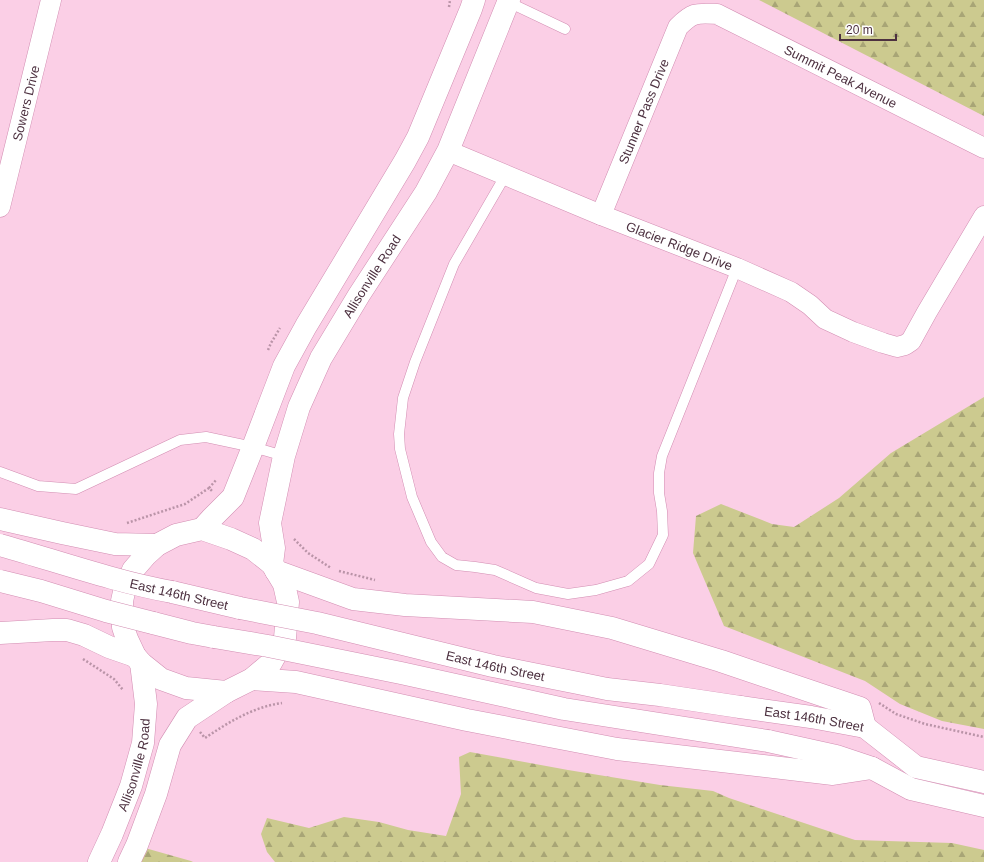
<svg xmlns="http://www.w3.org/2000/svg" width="984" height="862" viewBox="0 0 984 862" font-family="Helvetica,sans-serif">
<defs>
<pattern id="forest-firs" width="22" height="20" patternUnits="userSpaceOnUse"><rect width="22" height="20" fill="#ccca8f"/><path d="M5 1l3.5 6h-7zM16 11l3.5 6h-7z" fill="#a8a576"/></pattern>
</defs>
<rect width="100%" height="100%" fill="#fbcfe6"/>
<!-- forest -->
<path fill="url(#forest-firs)" d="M759 0H984V116L978 113Z
M984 397V729L942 721 900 704 865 681 724 626 693 553 696 516 721 504 772 524 794 527 839 498 891 453Z
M470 752 568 770 660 785 713 791 729 798 855 840 952 843 984 850V862H275L267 852 261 834 267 818 309 828 344 817 379 822 408 830 446 836 461 794 459 757Z
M145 848 191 861 193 862H138Z"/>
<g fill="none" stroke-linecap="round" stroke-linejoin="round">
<!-- service casing -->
<g stroke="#d28db2" stroke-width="11">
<path id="service" d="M508 2 565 29
M505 176 454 264 415 362 403 398 399 434 400 449 412 497 431 542 442 557 456 565 475 567 495 570 536 588 568 594 596 590 628 581 649 564 663 535 662 511 659 493V473L662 456 737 268
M0 472 38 486 76 489 180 440 206 437 253 447 284 456"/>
</g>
<!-- minor casing -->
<g stroke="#d28db2" stroke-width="21">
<g id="minor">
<path id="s1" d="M448 151 601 215 737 268 791 292 810 305 825 319 853 332 883 343 897 347 905 345 911 341 927 312 984 216"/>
<path id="s2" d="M0 207 51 0"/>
<path id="s3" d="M601 215 678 27C693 12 696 13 717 14L984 148"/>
</g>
</g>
<!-- secondary casing -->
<g stroke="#d28db2" stroke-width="23">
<g id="secondary">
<path id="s4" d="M99 862 112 834 131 786 143 743 146 704 141 663"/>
<path d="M129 862 137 845 156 794 170 745 187 718 226 692"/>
</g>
</g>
<!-- primary casing -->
<g stroke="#d28db2" stroke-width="23">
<g id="primary">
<path d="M0 519 62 533 115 544 157 545"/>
<path d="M202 529 211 519 233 497 253 447 284 366 306 326 405 161 418 137 471 9 474 0"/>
<path d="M202 529 231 539 253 549 272 564 284 584 288 602 285 638 271 663 252 679 226 692 186 688 161 679 141 663 135 656 127 639 123 627 122 601 124 592 133 570 146 555 157 545 176 535Z"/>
<path id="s5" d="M272 564 274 548 270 523 284 456 299 407 321 358 359 295 426 192 448 151 509 0"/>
<path d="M276 571 353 599 405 605 533 612 612 628 721 661 860 708 865 727"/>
<path d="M172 592 240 608"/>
<path d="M153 623 192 633 214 637"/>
<path d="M0 633 53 630H67L84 635 109 647 135 656"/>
<path d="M252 679 296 682 467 720 617 749 833 774 872 768"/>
<path id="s6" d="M740 707 811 717 865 727 916 767 984 782"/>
<path d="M768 741 836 756 872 768 911 789 984 806"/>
</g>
</g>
<!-- path -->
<path stroke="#ba94a8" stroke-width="2.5" stroke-dasharray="2 2" stroke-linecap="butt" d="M449 7 450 0
M268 350 271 343 280 328
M209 488 217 479
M127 523 185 504 209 488 212 491
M294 539 308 553 331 568
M339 571 375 580
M83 659 114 679 123 690
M879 703 896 714 925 724 984 737
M200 732 205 738C229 722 253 707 282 703"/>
<!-- service -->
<use href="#service" stroke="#fff" stroke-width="10"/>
<!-- minor -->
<use href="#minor" stroke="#fff" stroke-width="20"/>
<!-- secondary -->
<use href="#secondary" stroke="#fff" stroke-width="22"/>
<!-- primary -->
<use href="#primary" stroke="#fff" stroke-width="22"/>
<!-- primary-bridge casing -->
<g stroke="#d28db2" stroke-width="23" stroke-linecap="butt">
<g id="primary-bridge">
<path d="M0 545C57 561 113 581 172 592"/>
<path d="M0 581 41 591 106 611 153 623"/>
<path id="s7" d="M240 608 317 623 493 666 578 683 607 689 660 695 740 707"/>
<path d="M214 637 268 646 401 673 564 709 768 741"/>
</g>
</g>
<!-- primary-bridge -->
<use href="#primary-bridge" stroke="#fff" stroke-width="22"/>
</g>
<g text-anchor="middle" stroke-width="3.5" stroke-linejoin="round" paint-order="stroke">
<!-- street labels -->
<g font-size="13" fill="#4d3140" stroke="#fff">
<text dy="5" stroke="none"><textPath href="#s3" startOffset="385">Summit Peak Avenue</textPath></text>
<text dy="5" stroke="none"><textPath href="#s2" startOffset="107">Sowers Drive</textPath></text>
<text dy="5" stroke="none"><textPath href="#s3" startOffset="112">Stunner Pass Drive</textPath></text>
<text dy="5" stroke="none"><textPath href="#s1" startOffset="250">Glacier Ridge Drive</textPath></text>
<text dy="5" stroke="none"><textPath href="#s5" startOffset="311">Allisonville Road</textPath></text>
<text transform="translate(179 594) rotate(13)" y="5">East 146th Street</text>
<text dy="5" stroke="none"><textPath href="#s7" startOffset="262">East 146th Street</textPath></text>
<text dy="5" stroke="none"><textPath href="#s6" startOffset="75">East 146th Street</textPath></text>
<text dy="5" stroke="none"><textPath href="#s4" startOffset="104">Allisonville Road</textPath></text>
</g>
</g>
<!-- scale -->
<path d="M840 34v6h56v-6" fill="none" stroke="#4d3140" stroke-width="2"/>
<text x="846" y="34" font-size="12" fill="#4d3140" stroke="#ffffff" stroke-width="3" paint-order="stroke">20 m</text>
</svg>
